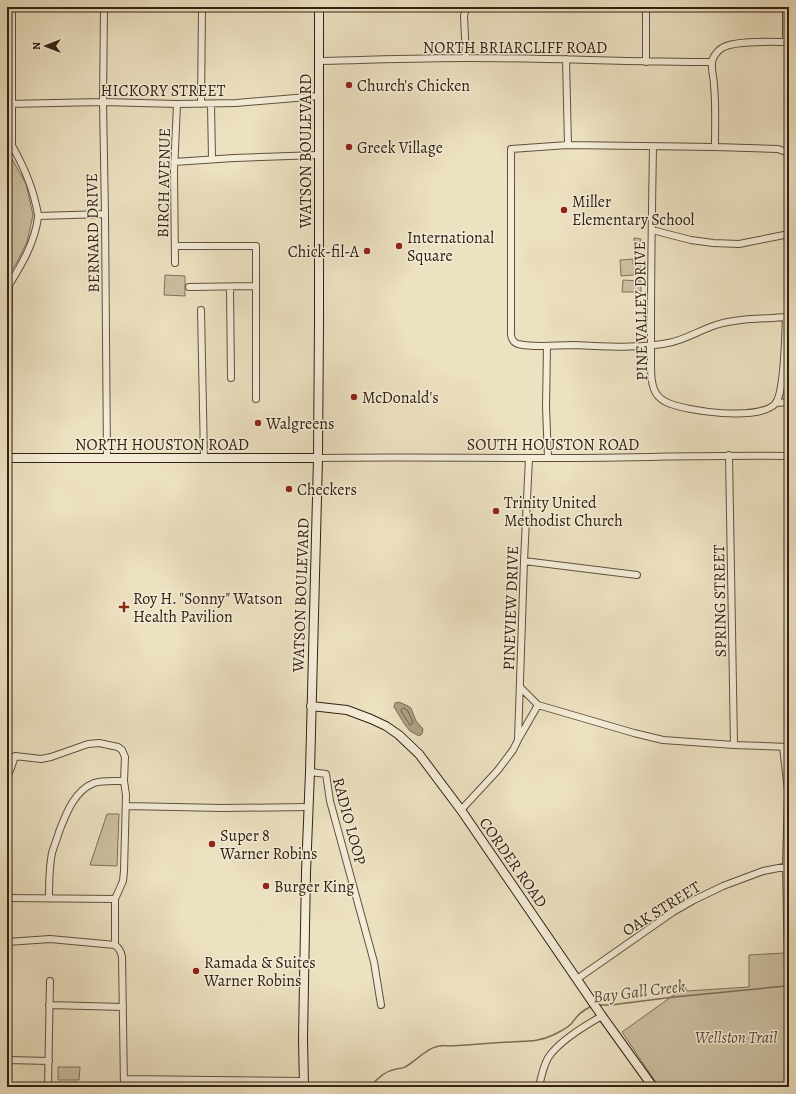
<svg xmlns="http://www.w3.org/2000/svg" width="796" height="1094" viewBox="0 0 796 1094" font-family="Alegreya,serif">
<rect width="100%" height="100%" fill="#ece1c1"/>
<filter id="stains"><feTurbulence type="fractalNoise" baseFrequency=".005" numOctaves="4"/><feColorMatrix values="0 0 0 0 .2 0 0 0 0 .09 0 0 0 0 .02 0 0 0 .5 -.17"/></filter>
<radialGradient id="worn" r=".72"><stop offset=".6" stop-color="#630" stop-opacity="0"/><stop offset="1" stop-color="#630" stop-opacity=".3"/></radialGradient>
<!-- green -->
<path fill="#ccc0a3" stroke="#7f705b" d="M7 150 26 184 33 215 27 242 17 262 7 277Z
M634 238 641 239 640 249H634Z
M633 259V264H640L641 272 634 271V275L621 276 620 260Z
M165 275 185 276V296L164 295Z
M623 280 641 281V292H622Z
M107 814H119L117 866 90 865Z
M785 953 787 1087H659L622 1032 685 987 687 991 749 987V955Z
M58 1067H80L79 1080H58Z"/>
<!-- water -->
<path fill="#ada086" stroke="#7c6d58" d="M399 702 408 706 411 708 416 721 423 729 422 734 419 736 410 731 405 725 394 707 395 703Z"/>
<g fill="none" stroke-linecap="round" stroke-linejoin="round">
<!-- shore -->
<path stroke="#70604c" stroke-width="1" d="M404 708 408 711 413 722 411 725H410L401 711 402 709Z"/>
<!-- stream -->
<path stroke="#7c6d58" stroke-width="1.5" d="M597 1005H611L674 997 786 986
M371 1087C377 1078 385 1071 396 1069 399 1068 402 1069 405 1067 421 1058 429 1043 449 1046 470 1045 490 1043 511 1042 526 1041 539 1042 553 1035 559 1032 566 1029 571 1024 578 1015 581 1011 592 1006"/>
<!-- street casing -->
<g stroke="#60513e" stroke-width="8">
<path id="street" d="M104 7 103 102 105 214 107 458
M466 7 464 16 466 58
M786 7V42
M566 59 568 145
M319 61C368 60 417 58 467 58 548 58 630 62 712 62
M646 62V7
M7 104 103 102 177 104 236 103 319 96
M201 104 202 7
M211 104 212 159
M7 137C19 157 31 182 36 205 37 209 38 213 38 217 35 242 22 264 9 285L7 286
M12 144V7
M653 147C652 205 651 264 651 323 651 337 651 351 651 365 651 373 651 382 654 389 656 395 660 399 666 402 687 412 758 421 775 404 785 393 785 334 786 317L788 316
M715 147C715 126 716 105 714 85 714 78 711 70 712 63 712 58 717 51 722 48 734 40 773 42 789 42
M174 162 234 158 318 155
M38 216 105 214
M652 230 691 240 713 243 739 244 789 234
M175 246H256V399
M175 263 174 171 177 104
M189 287 256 286
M230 287 231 378
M201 310 204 458
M786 317C763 319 738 318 716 325 700 330 685 340 668 343 637 349 604 346 573 345 555 345 536 348 518 344 514 343 512 340 511 335V149L568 145 715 147 778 149 789 153
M547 346 546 407 548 458
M776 403 789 402
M729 455 734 745
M8 458 9 285
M318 458C394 457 471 458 547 458 628 458 708 455 789 456
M524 561 637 575
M520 687 538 705 634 733 663 740 734 745 789 747
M519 738 538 705
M783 747 788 791 786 866 789 1027
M310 772 326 774 330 801 374 962 381 1005
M7 777 11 768 15 756 41 759 51 757 88 744 99 743 118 747 122 750 125 757 124 781 126 795 124 871 123 881 115 899V945C119 948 121 951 122 957L124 1087
M126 806 222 808 308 807
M461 810 498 770 513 750 518 740 524 561 529 458
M7 898 115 899
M49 899C49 883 49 868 52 853 54 846 57 839 59 832 66 814 74 791 94 783 103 780 115 781 124 781
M7 942 50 939 115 945
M577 979 673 912 694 900 723 886 763 871 789 866
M49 1005 123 1007
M7 1060 49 1061
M124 1079 304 1081
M48 1087 50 981
M539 1087C541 1077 543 1067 548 1058 558 1042 586 1025 602 1016"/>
</g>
<!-- secondary casing -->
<g stroke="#322113" stroke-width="10">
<path id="secondary" d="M7 458H318
M311 706 347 710 371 719 386 726 399 735 419 754 461 810 602 1016 653 1087
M304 1087 303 1039 306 872 310 772 318 458 319 322V7"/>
</g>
<!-- street -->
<use href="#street" stroke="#f3ecd7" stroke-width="6"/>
<!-- secondary -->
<use href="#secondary" stroke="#f3ecd7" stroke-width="8"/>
</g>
<!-- markers -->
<g fill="#8f2418" stroke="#f3ecd7" stroke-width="1.5">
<circle cx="349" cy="85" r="4"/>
<circle cx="349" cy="147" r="4"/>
<circle cx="564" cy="210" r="4"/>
<circle cx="399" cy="246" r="4"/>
<circle cx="367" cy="251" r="4"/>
<circle cx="354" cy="397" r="4"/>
<circle cx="258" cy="423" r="4"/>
<circle cx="289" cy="489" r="4"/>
<circle cx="496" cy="511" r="4"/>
<path d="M122 601h4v4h4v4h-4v4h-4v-4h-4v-4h4z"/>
<circle cx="212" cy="844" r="4"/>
<circle cx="266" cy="886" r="4"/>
<circle cx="196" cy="971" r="4"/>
</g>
<g text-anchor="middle" stroke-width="3" stroke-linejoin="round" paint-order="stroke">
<!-- street labels -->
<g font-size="16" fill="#322113" stroke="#f3ecd7">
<text x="515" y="53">NORTH BRIARCLIFF ROAD</text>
<text x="163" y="96">HICKORY STREET</text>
<text transform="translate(305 151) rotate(-90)" y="6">WATSON BOULEVARD</text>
<text transform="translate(163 183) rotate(-89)" y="6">BIRCH AVENUE</text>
<text transform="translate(92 233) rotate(-91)" y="6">BERNARD DRIVE</text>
<text transform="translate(640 311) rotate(-91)" y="6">PINE VALLEY DRIVE</text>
<text x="162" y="450">NORTH HOUSTON ROAD</text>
<text x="553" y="450">SOUTH HOUSTON ROAD</text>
<text transform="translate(300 595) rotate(-88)" y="6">WATSON BOULEVARD</text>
<text transform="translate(719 601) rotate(-91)" y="6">SPRING STREET</text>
<text transform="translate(510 608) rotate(-88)" y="6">PINEVIEW DRIVE</text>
<text transform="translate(350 821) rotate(75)" y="6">RADIO LOOP</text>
<text transform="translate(514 862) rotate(55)" y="6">CORDER ROAD</text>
<text transform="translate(661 908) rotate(-32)" y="6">OAK STREET</text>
</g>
<!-- poi labels -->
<g font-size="16" fill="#322113" stroke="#f3ecd7" text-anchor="start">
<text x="357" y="91">Church's Chicken</text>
<text x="357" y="153">Greek Village</text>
<text x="572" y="207">Miller<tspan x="572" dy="18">Elementary School</tspan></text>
<text x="407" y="243">International<tspan x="407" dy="18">Square</tspan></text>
<text x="359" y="257" text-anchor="end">Chick-fil-A</text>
<text x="362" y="403">McDonald's</text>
<text x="266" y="429">Walgreens</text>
<text x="297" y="495">Checkers</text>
<text x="504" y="508">Trinity United<tspan x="504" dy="18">Methodist Church</tspan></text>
<text x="133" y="604">Roy H. "Sonny" Watson<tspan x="133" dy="18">Health Pavilion</tspan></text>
<text x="220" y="841">Super 8<tspan x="220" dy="18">Warner Robins</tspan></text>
<text x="274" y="892">Burger King</text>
<text x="204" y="968">Ramada &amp; Suites<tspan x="204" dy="18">Warner Robins</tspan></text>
</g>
<!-- park labels -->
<g font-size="16" font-style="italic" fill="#584937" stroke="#f3ecd7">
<text x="736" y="1043">Wellston Trail</text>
</g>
<!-- water labels -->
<g font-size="17" font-style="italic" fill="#5d4d3b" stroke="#f3ecd7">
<text transform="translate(639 991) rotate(-7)" y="6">Bay Gall Creek</text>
</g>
</g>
<!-- margin -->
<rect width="796" height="1094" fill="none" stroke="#ece1c1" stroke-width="24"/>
<rect x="8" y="8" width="780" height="1078" fill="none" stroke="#322113" stroke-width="2"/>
<rect x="12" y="12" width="772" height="1070" fill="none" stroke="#322113"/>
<!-- north arrow -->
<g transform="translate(46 46) rotate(270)" stroke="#f3ecd7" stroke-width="3" paint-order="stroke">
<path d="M0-3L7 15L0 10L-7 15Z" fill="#322113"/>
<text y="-6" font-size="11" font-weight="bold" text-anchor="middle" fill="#322113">N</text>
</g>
<rect width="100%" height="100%" filter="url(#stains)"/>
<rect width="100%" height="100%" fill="url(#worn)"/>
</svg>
